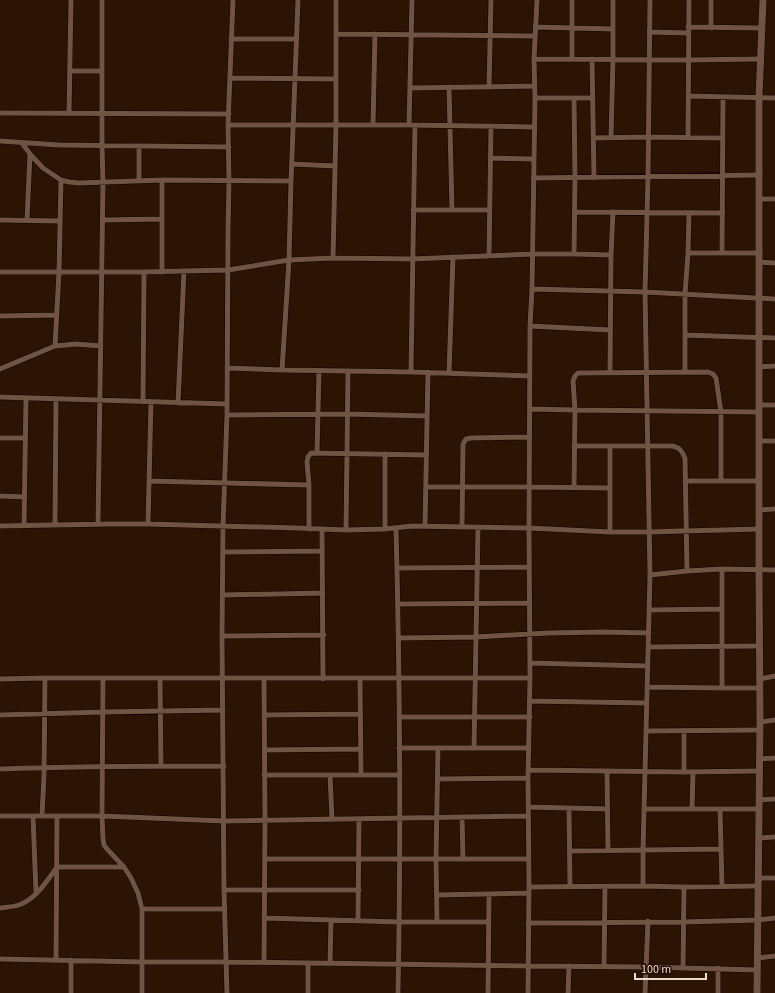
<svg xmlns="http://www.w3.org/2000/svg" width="775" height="993" viewBox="0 0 775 993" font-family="'Source Sans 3',sans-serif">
<rect width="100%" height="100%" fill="#2c1405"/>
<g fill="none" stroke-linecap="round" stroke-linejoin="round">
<!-- street casing -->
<g stroke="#130200" stroke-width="6">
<path id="street" d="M572 0V59
M711 0V28
M535 27 613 29
M688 27 762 28
M649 32 688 33
M336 34 535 36
M231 39H297
M534 59 688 60 761 59
M592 59 594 178
M70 71H102
M230 78 336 79
M449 87 452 210
M489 87 491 0
M410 88 535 86
M688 96 775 98
M535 98H593
M0 113 229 114
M69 113 71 0
M228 125H409L534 127
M373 125 375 34
M409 125 412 0
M611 137 613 59V0
M688 137 689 0
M593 138 648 137 723 138
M0 141 59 145 229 147
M22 143 30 154 43 168 61 180 69 182 79 183 162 180 291 181
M139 146V181
M490 158 533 159
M292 164 335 166
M533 178 760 175
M162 180V272
M759 199H775
M413 210H489
M575 212 723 213
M0 220 60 221
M27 220 30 154
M103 220 162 219
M688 253H760
M722 253 723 97
M574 254 575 178 574 98
M489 256 491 126
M333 258 336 125V0
M760 262 775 263
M0 272H141L228 270 289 260 333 258 412 259 533 254H574L611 255
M532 289 645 292 775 299
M0 316 57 315
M530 326 610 330
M685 335 775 338
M55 346 59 272 61 180
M759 367 775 366
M227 368 282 370 411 372 530 376
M0 369 55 346 76 344 101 346
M282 370 289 260 291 181 298 0
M685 371V294L688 253 689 213
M411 372 415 125
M449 373 453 257
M610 373 611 255 613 212
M0 397 227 404
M143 402 144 272
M178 403 184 271
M759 405H775
M530 409 575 410 759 412
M227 415 348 414 427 416
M0 438H25
M759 441H775
M574 446H673C680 448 682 451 685 458L687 571
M317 453 319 371
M385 454V529
M149 481 309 485
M685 481H759
M426 487H530L610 488
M574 488 575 410 573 381 575 376 578 373 708 372 713 374 716 378 721 412V481
M0 496 25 497
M759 510 775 509
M98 524 103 183 102 146V0
M148 524 151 402
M24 525 26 398
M55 525 56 399
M0 526 110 524H148L297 528 346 530 385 529 412 526 529 528 610 532H648L759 529
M425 526 428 372
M462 527 463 444 466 439 471 438 530 437
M396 528C400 683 401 838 398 993
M309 529V485L307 462 308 457 311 453 427 455
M322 529 323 679
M346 530 347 453 348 371
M610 532V446
M223 552 322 551
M397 568 529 567
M650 575 687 571 722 569 775 570
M223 595 323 593
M398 604 530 603
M649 610 722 609
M222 636 324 635
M399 638 476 637 548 633 604 632 649 633
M648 647 760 646
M530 663 648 666
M103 678 102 816 103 839 104 845 107 849 124 867 131 878 138 893 142 909V993
M160 678 161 766
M0 679 45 678H530
M264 679 265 820 264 963
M360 679 361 774
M760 679 775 676
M647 687 722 688H760
M722 688V569
M530 701 647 703
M0 715 103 712 223 710
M264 715 360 714
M399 717H530
M760 722 775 720
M646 731 760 730
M399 748H529
M474 748C476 675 477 601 478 527
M264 750 360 749
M760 759 775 758
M0 769C75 766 149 766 224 766
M529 770 684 772 760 771
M607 771 608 850
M684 772V731
M264 775H399
M330 775 332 819
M437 779 528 778
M759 800 775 799
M528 807 608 809
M569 809 570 886
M644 809H759
M692 809 693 772
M720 809 722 886
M0 816H102L224 821 528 816
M33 816 36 893
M42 816 44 775 45 678
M462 817 463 859
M759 838 775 837
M569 851 721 849
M265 859H528
M758 878H775
M643 886V850L650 575 645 292 648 177 650 0
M529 887 643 886 684 887 758 886
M224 890H359
M437 895 529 893
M0 908C6 907 13 907 19 905 36 899 47 881 57 867H124
M142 909H225
M265 918 398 922H488
M358 920 359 819
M437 922 436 859 438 748
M528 923 683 922 758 920 775 918
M757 958 775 956
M0 959 142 962H226L528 966 647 967 757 970
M56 960 57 816
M71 960V993
M330 964 331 920
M604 967 605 887
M683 967 684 887
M227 993 224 890 222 636 223 526 227 415 228 232 229 181 228 125 233 0
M308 993V963
M488 993 489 894
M528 993 529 887 528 778 530 678 529 528 530 326 532 289 535 98 534 59 537 0
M568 993 569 966
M645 993 648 921
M718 993V968"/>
</g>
<!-- secondary casing -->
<g stroke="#130200" stroke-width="8">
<path id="secondary" d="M757 993 760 722 759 570V97L763 0"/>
</g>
<!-- street -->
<use href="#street" stroke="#705443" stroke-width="5"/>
<!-- secondary -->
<use href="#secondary" stroke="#705443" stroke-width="7"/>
</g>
<!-- scale -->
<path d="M635 973v6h71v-6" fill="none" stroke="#ecdbd1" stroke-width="2"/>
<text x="641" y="973" font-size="12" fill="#ecdbd1" stroke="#220b00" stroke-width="3" paint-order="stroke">100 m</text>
</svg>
